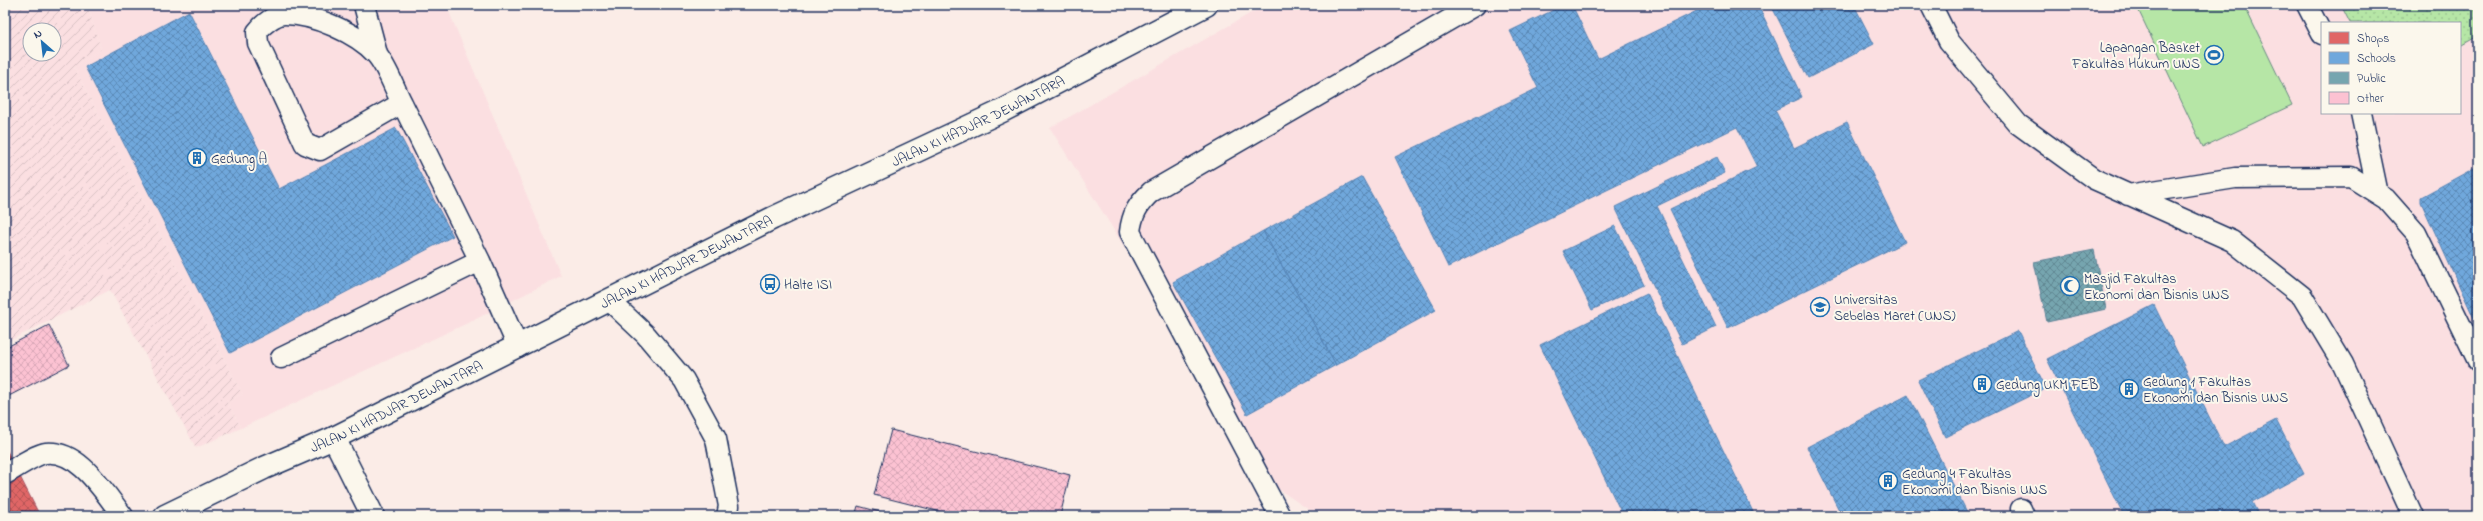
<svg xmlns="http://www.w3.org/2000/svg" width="2483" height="521" viewBox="0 0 2483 521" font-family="'Indie Flower',sans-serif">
<defs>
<pattern id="industrial-furrows" width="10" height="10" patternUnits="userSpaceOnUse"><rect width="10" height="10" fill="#fbdfe1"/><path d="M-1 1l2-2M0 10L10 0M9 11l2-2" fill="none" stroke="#d7c0c3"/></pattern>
<pattern id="park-dots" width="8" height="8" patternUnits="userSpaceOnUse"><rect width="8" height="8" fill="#b6e6a6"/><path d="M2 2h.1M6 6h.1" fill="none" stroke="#9cc691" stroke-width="1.8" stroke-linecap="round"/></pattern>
<pattern id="shops-cross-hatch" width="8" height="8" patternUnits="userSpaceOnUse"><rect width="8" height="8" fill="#e06666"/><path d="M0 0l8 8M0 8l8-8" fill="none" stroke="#b55457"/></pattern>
<pattern id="schools-cross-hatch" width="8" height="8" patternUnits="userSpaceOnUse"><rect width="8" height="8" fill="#6fa8dc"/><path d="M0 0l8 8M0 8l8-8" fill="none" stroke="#5a89b6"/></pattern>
<pattern id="public-cross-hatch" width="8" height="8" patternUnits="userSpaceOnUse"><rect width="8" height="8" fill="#76a5af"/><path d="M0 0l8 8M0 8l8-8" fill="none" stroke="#608792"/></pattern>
<pattern id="building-cross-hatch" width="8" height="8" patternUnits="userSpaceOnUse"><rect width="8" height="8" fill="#fcc2d2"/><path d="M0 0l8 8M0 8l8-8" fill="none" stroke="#d7a7b7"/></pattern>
</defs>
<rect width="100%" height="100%" fill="#fbece7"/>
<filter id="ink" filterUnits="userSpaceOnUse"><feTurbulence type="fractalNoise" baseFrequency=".025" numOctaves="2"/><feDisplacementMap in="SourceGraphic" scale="8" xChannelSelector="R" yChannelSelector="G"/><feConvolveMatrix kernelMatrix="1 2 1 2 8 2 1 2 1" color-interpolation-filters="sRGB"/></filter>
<g filter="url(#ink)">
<!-- built -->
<path fill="#fbdfe1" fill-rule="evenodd" d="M90 5H446L561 276 472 321 241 428 227 402 242 394 74 67 101 49 88 8Z
M1265 5H2478V516H1318L1274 486 1050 128ZM2322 23H2460V113H2322Z"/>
<!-- industrial -->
<path fill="url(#industrial-furrows)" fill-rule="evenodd" d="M5 5H90L88 8 101 49 74 67 242 394 227 402 241 428 196 448 110 290 5 343ZM30 30H54V54H30Z"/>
<!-- park -->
<path fill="url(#park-dots)" stroke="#688a82" d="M2341 5H2478V36L2460 46V23H2350Z"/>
<!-- pitch -->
<path fill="#b6e6a6" stroke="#688a82" d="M2136 5H2244L2292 105 2203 147Z"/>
<!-- shops -->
<path fill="url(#shops-cross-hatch)" stroke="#a55664" d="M5 447 40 516H5Z"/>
<!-- schools -->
<path fill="url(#schools-cross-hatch)" stroke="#5684b6" d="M1564 5H1572L1598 59 1709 5H1758L1802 97 1775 110 1794 148 1847 122 1905 242 1728 328 1670 209 1757 167 1737 127 1448 267 1395 157 1538 88 1510 31Z
M1771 5H1854L1874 44 1808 78Z
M189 11 279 189 396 128 453 236 230 353 85 67Z
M1717 157 1725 173 1657 206 1716 327 1682 344 1615 207Z
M2478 166V327L2421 202V197Z
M1362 177 1436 310 1336 365 1263 231Z
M1615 226 1644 285 1592 310 1563 251Z
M1263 231 1336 365 1247 414 1173 282Z
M1647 293 1755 516H1623L1540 345Z
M2154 305 2224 447 2276 420 2304 474 2252 502 2259 516H2124L2047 359Z
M2018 331 2046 388 1945 437 1918 380Z
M1908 395 1969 516H1842L1807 447Z"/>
<!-- public -->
<path fill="url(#public-cross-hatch)" stroke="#5b8297" d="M2094 250 2106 309 2047 322 2034 262Z"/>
<!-- building -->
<path fill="url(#building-cross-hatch)" stroke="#1b2f5e" d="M49 325 69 365 5 398V348Z
M891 430 1070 475 1060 516H957L874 495Z
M858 506 895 516H855Z"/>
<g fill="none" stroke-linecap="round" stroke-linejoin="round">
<!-- lane casing -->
<g stroke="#1b2f5e" stroke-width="23">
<path id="lane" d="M364 5 377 54
M1931 5 1949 41 2018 124 2094 179 2232 241 2302 296 2343 364 2413 516
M2307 5 2322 34
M402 103 320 150 305 144 258 43 257 32C262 25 275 14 285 14 313 14 357 33 376 54 387 66 394 88 402 103L480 261 518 347
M2361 113 2378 194
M2128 195 2235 178 2351 177 2386 199 2416 233 2478 361
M610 301 646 335 684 380 716 439 729 506 727 516
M281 358 480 261
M5 474C14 469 36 454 46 453 80 450 104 493 123 516
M2021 509 2024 516
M1280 516 1130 232C1132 214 1138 204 1151 192L1475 5"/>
</g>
<!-- secondary casing -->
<g stroke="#1b2f5e" stroke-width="25">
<g id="secondary">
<path d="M334 438 373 516"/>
<path id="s1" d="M165 516 264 468 334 438 773 218 1002 111 1206 5"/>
</g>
</g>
<!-- lane -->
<use href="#lane" stroke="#fbf7ec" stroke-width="20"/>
<!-- secondary -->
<use href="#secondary" stroke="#fbf7ec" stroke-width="22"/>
</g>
</g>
<!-- icons -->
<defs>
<g id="stadium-ring" transform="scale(1)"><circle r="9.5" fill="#fbf7ec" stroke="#1f6fb2" stroke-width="1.5"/><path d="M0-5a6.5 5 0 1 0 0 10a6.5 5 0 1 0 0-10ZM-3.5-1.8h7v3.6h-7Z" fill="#1f6fb2"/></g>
<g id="building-ring" transform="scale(1)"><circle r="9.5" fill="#fbf7ec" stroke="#1f6fb2" stroke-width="1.5"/><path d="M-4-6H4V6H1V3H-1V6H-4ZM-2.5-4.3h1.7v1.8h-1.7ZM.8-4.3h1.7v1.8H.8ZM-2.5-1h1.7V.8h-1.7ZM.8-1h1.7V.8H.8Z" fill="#1f6fb2"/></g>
<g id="bus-ring" transform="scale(1)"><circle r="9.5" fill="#fbf7ec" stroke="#1f6fb2" stroke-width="1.5"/><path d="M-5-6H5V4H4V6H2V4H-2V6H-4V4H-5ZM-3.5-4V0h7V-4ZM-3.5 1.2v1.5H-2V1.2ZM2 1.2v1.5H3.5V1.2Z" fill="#1f6fb2"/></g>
<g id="mosque-ring" transform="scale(1)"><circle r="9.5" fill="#fbf7ec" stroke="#1f6fb2" stroke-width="1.5"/><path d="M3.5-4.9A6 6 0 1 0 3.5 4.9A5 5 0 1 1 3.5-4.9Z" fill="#1f6fb2"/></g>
<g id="university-ring" transform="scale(1)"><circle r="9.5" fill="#fbf7ec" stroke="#1f6fb2" stroke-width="1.5"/><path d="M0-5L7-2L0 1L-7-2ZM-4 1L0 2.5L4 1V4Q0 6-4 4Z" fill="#1f6fb2"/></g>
</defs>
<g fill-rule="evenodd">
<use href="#stadium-ring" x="2214" y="55"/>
<use href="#building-ring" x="197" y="158"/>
<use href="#bus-ring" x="770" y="284"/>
<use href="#mosque-ring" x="2070" y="286"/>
<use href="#university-ring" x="1820" y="307"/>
<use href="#building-ring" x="1982" y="384"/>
<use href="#building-ring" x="2129" y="389"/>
<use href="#building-ring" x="1888" y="481"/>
</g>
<g text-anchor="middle" stroke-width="4" stroke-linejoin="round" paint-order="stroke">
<!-- poi labels -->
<g font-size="14" fill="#1b2f5e" stroke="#fbf7ec" text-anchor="start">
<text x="2200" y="52" text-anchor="end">Lapangan Basket<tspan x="2200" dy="16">Fakultas Hukum UNS</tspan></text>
<text x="211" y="163">Gedung A</text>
<text x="2084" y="283">Masjid Fakultas<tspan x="2084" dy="16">Ekonomi dan Bisnis UNS</tspan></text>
<text x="784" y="289">Halte ISI</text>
<text x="1834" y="304">Universitas<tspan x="1834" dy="16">Sebelas Maret (UNS)</tspan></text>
<text x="2143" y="386">Gedung 1 Fakultas<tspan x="2143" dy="16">Ekonomi dan Bisnis UNS</tspan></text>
<text x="1996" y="389">Gedung UKM FEB</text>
<text x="1902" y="478">Gedung 4 Fakultas<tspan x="1902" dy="16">Ekonomi dan Bisnis UNS</tspan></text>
</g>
<!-- street labels -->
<g font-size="14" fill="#1b2f5e" stroke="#fbf7ec">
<text dy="5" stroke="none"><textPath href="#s1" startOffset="904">JALAN KI HADJAR DEWANTARA</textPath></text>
<text dy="5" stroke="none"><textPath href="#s1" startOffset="580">JALAN KI HADJAR DEWANTARA</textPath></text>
<text dy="5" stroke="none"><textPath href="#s1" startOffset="256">JALAN KI HADJAR DEWANTARA</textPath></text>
</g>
</g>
<!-- margin -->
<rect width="2483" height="521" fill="none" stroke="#fbf7ec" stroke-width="20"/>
<rect x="10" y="10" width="2463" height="501" fill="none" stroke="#1b2f5e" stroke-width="1.5" filter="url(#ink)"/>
<!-- legend -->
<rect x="2321" y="22" width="140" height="92" fill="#fbf7ec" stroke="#a1a7b3"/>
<rect x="2329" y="32" width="20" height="12" fill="#e06666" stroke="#a1a7b3"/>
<text x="2357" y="42" font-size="12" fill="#1b2f5e">Shops</text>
<rect x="2329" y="52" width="20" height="12" fill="#6fa8dc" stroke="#a1a7b3"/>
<text x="2357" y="62" font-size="12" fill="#1b2f5e">Schools</text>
<rect x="2329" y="72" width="20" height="12" fill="#76a5af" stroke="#a1a7b3"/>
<text x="2357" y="82" font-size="12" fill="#1b2f5e">Public</text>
<rect x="2329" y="92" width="20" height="12" fill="#fcc2d2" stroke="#a1a7b3"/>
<text x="2357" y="102" font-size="12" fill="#1b2f5e">Other</text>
<!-- north arrow -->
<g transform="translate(42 42) rotate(332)"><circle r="19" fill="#fbf7ec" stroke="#a1a7b3"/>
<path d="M0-3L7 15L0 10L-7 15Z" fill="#1f6fb2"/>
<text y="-6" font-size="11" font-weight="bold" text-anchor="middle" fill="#1b2f5e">N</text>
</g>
</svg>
